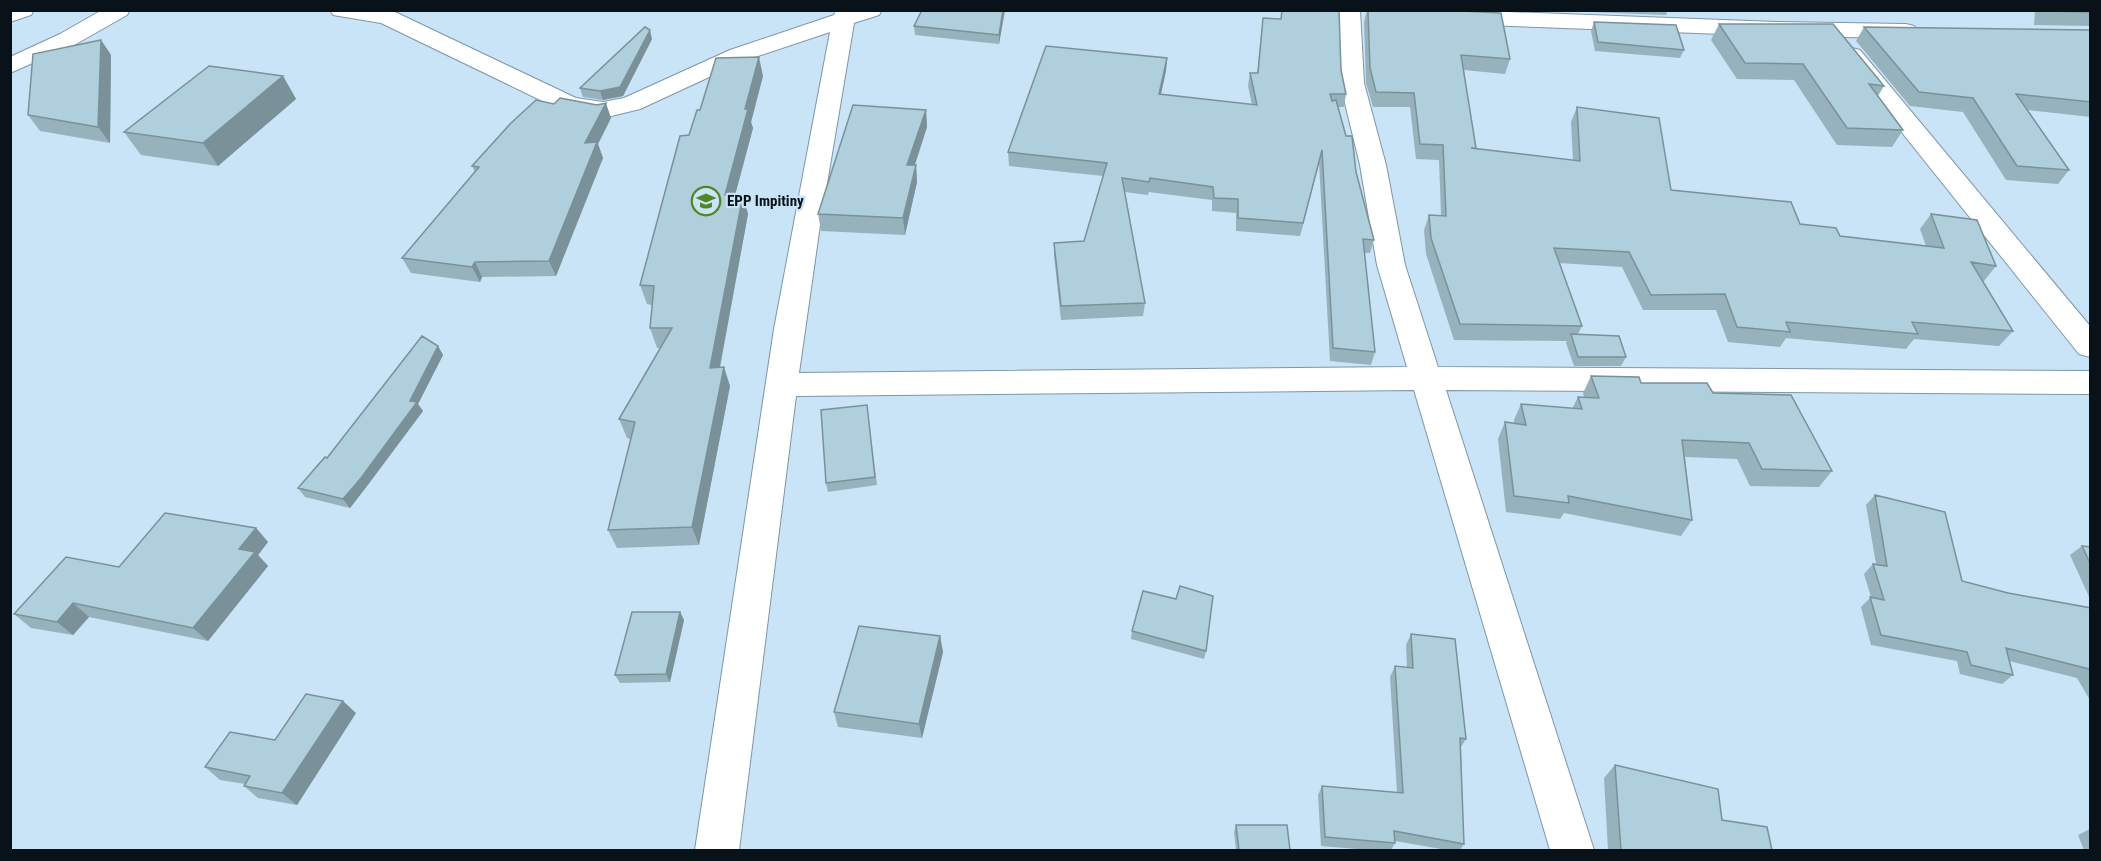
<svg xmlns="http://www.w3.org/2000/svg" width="2101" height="861" viewBox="0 0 2101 861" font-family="'Roboto Condensed',sans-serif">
<rect width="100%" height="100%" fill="#c9e3f7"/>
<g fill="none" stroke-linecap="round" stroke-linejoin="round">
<!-- street casing -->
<g stroke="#7e96a8" stroke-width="2">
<path id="street" d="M10 10H34L31 15 10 22Z
M102 10H130L127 15 76 44 10 73V57L60 34Z
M330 10 395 12 576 98 603 102 624 98 730 50 834 15 836 10H882L879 15 854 23 820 225 799 373 1407 367 1377 265 1360 165 1340 83 1339 13 1340 10H1360L1364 83 1386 165 1405 265 1438 367 2090 371V394L1446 390 1594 850H1550L1414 390 796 396 739 850H695L774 329 830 32 746 60 640 109 603 118 561 110 381 23 333 15Z
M1456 10 1776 22 1906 24 1914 26 1918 31 1914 36 1906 38 1776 36 1457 24 1449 22 1446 17 1449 12Z
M1852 48 1860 50 2090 326V357L2079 354 1844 60 1840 55 1844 50Z"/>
</g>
<!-- street -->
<use href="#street" fill="#fff" fill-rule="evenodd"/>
</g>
<!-- wall -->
<path fill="#96b2bc" d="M1005 10 999 44 915 35 914 26Z
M1367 10 1510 59 1505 74 1464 70 1475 148 1573 160 1571 122 1577 107 1671 190 1840 236 1926 246 1920 229 1931 214 1996 266 1984 281H1982L2013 331 1999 346 1914 339 1906 349 1786 338 1780 347 1728 342 1716 310H1643L1622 267 1559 263 1582 326 1578 334 1626 357 1621 366H1574L1566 343 1567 341 1454 340 1426 254 1424 230 1429 215H1441L1439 160 1416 159 1410 107H1373L1366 83 1364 22Z
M1587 10H1668L1666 15 1588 12Z
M2035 10H2091V26L2034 25Z
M1263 18 1341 70 1346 94 1344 107H1338L1374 240 1370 253H1364L1375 352 1371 365 1330 361 1319 163 1300 236 1236 231V213L1212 211V200L1149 192 1148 195 1125 192 1145 303 1143 316 1061 320 1054 256V243L1084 241 1103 176 1009 166 1008 152 1167 58 1166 71 1161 94 1252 105 1248 86 1250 73H1257Z
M1594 22 1684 50 1680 58 1595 51 1591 31Z
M1719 24 1884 86 1878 96 1903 130 1892 147 1837 145 1794 80 1737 79 1711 40Z
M1864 27 2091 30V117L2028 110 2069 170 2058 184 2006 180 1963 112 1910 106 1856 41Z
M652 39 623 96 603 100 583 97 580 88Z
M101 40 111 55 110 143 40 131 28 115Z
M283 76 296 99 218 166 141 155 124 132Z
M763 76 751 122 753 128 735 195 748 214 720 368 730 386 699 545 617 548 608 530 631 439 627 438 619 419 661 348H657L650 328 652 305 647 304 640 285 689 135 700 110Z
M926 110 927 127 915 165H916L917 182 905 235 821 231 818 214Z
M611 118 598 144 603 158 556 276 482 277 480 282 411 273 402 258 475 172 472 166Z
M438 346 443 355 418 404 423 411 367 486 350 508 305 497 298 488Z
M1591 376 1713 393 1832 471 1819 487 1750 486 1737 459 1685 457 1692 520 1681 536 1564 513 1560 519 1506 512 1498 439 1505 422 1514 424V420L1521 404 1572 409 1578 397 1584 398 1583 393Z
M868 414 877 485 828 492 826 483Z
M1875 495 1962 581 2008 593 2091 608V702L2077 678 2009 661 2013 675 2002 684 1960 674 1957 661 1871 645 1861 607 1871 597 1864 574 1873 564H1876L1866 505Z
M256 528 268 542 258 555 268 566 208 641 89 617 73 635 31 628 14 614 119 567Z
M2082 546 2091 547V601L2070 555Z
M680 612 684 620 670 682 620 683 615 675Z
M1132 631 1206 651 1204 659 1131 639Z
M1411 634 1466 739 1461 747 1464 844 1460 850H1447L1395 841V843L1391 850H1369L1321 846 1318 795 1322 786 1397 792 1390 677 1395 666 1407 668 1406 645Z
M940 636 943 652 922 738 838 727 834 712Z
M356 713 297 805 258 798 244 786 245 784 220 780 205 767 275 740Z
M1615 765 1722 820 1772 850H1608L1604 778Z
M1236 825 1290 850H1236L1234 832Z
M2090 829 2091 850H2084L2078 835Z"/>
<!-- shaded-wall -->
<path fill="#7a9199" d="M1003 10H1005L999 44V35Z
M650 30 652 39 623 96 603 100 600 91Z
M101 40 111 55 110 143 98 127Z
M759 57 763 76 751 122 753 128 730 214 725 195 745 109Z
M1167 58 1166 71 1158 107 1159 94Z
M283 76 296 99 218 166 203 143Z
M606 103 611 118 598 144 603 158 556 276 549 261 585 143Z
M926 110 927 127 909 182 907 165Z
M1322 150 1319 163 1300 236 1303 223Z
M916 165 917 182 905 235 903 218Z
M743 195 748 214 716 387 710 368Z
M475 262 482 277 480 282 472 267Z
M438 346 443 355 418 404 423 411 367 486 350 508 343 499 410 401Z
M724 367 730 386 699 545 692 527Z
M256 528 268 542 258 555 268 566 208 641 193 628 239 549Z
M73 603 89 617 73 635 57 622Z
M680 612 684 620 670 682 666 674Z
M940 636 943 652 922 738 919 724Z
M343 701 356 713 297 805 282 793Z"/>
<!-- building -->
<path fill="#aecfdb" stroke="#7a9199" stroke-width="1.5" d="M922 10H1003L999 35 914 26Z
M1282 10H1339L1341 70 1346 94H1330L1332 101 1336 100 1346 136H1352L1356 172 1374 240 1363 239 1375 352 1333 348 1322 150 1303 223 1238 218V199L1214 198 1213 187 1150 178 1149 182 1122 178 1145 303 1061 306 1054 243 1084 241 1107 163 1008 152 1046 46 1167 58 1159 94 1257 105 1250 73H1258L1263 18 1281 19Z
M1368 10H1440L1501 13 1510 59 1461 55 1476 148H1471L1580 161 1577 107 1659 118 1671 190 1791 202 1800 224 1836 228 1840 236 1944 248 1931 214 1977 220 1996 266 1971 262 2013 331 1912 322 1918 334 1786 322 1790 332 1737 327 1725 294 1651 295 1629 252 1554 248 1582 326 1460 324 1431 238 1429 215 1446 216 1443 145 1420 144 1414 93 1376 92 1370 68Z
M2044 10H2091V12L2044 11Z
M1594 22 1676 25 1684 50 1598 42Z
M1719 24H1833L1884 86 1869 84 1903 130 1847 128 1803 64 1745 63Z
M645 27 650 30 620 87 600 91 580 88Z
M1864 27 2091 30V102L2016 94 2069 170 2017 166 1973 98 1919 92Z
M101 40 98 127 28 115 33 54Z
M759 57 745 109H748L725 195H743L710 368 724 367 692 527 608 530 635 422 619 419 672 328H650L654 286 640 285 680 136 689 135 697 110H700L716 58Z
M209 66 283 76 203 143 124 132Z
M560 98 597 105 606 103 585 143 597 142 549 261 475 262 472 267 402 258 479 167 472 166 511 123 536 100 554 104Z
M853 105 926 110 907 165H916L903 218 818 214Z
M1571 334 1619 336 1626 357H1578Z
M422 336 438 346 410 401 417 402 361 478 343 499 298 488 325 457 327 458Z
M1591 376 1639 377 1641 383H1707L1713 393 1791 395 1832 471 1762 469 1749 443 1682 440 1692 520 1568 496 1569 503 1514 496 1505 422 1526 425 1521 404 1582 409 1578 397 1599 398Z
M867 405 875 477 826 483 821 410Z
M1875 495 1945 512 1962 581 2008 593 2091 608V671L2089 669 2006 648 2013 675 1971 665 1967 652 1881 635 1870 597 1884 600 1873 564 1887 566Z
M165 513 256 528 239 549 255 552 193 628 73 603 57 622 14 614 66 557 119 567Z
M2082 546 2091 547V565Z
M1180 586 1213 596 1206 651 1132 631 1143 591 1176 599Z
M632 612H680L666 674 615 675Z
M859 626 940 636 919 724 834 712Z
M1411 634 1455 639 1466 739 1460 738 1464 844 1394 831 1395 843 1325 837 1322 786 1403 793 1395 666 1413 668Z
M306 694 343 701 282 793 244 786 250 776 205 767 230 732 275 740Z
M1615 765 1718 789 1722 820 1767 827 1772 850H1621Z
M1236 825H1287L1290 850H1239Z"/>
<!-- icons -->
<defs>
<g id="school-ring" transform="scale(1.5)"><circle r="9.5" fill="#c9e3f7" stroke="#508722" stroke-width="1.5"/><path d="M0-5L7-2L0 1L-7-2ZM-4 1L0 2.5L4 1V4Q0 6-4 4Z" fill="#508722"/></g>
</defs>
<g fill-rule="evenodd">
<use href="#school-ring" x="706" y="201"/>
</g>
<g text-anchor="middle" stroke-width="4.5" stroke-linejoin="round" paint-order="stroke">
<!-- poi labels -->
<g font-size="15" font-weight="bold" fill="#091219" stroke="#c9e3f7" text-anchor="start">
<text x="727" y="206">EPP Impitiny</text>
</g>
</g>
<!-- border -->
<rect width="2101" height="861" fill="none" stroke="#091219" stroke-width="24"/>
</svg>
